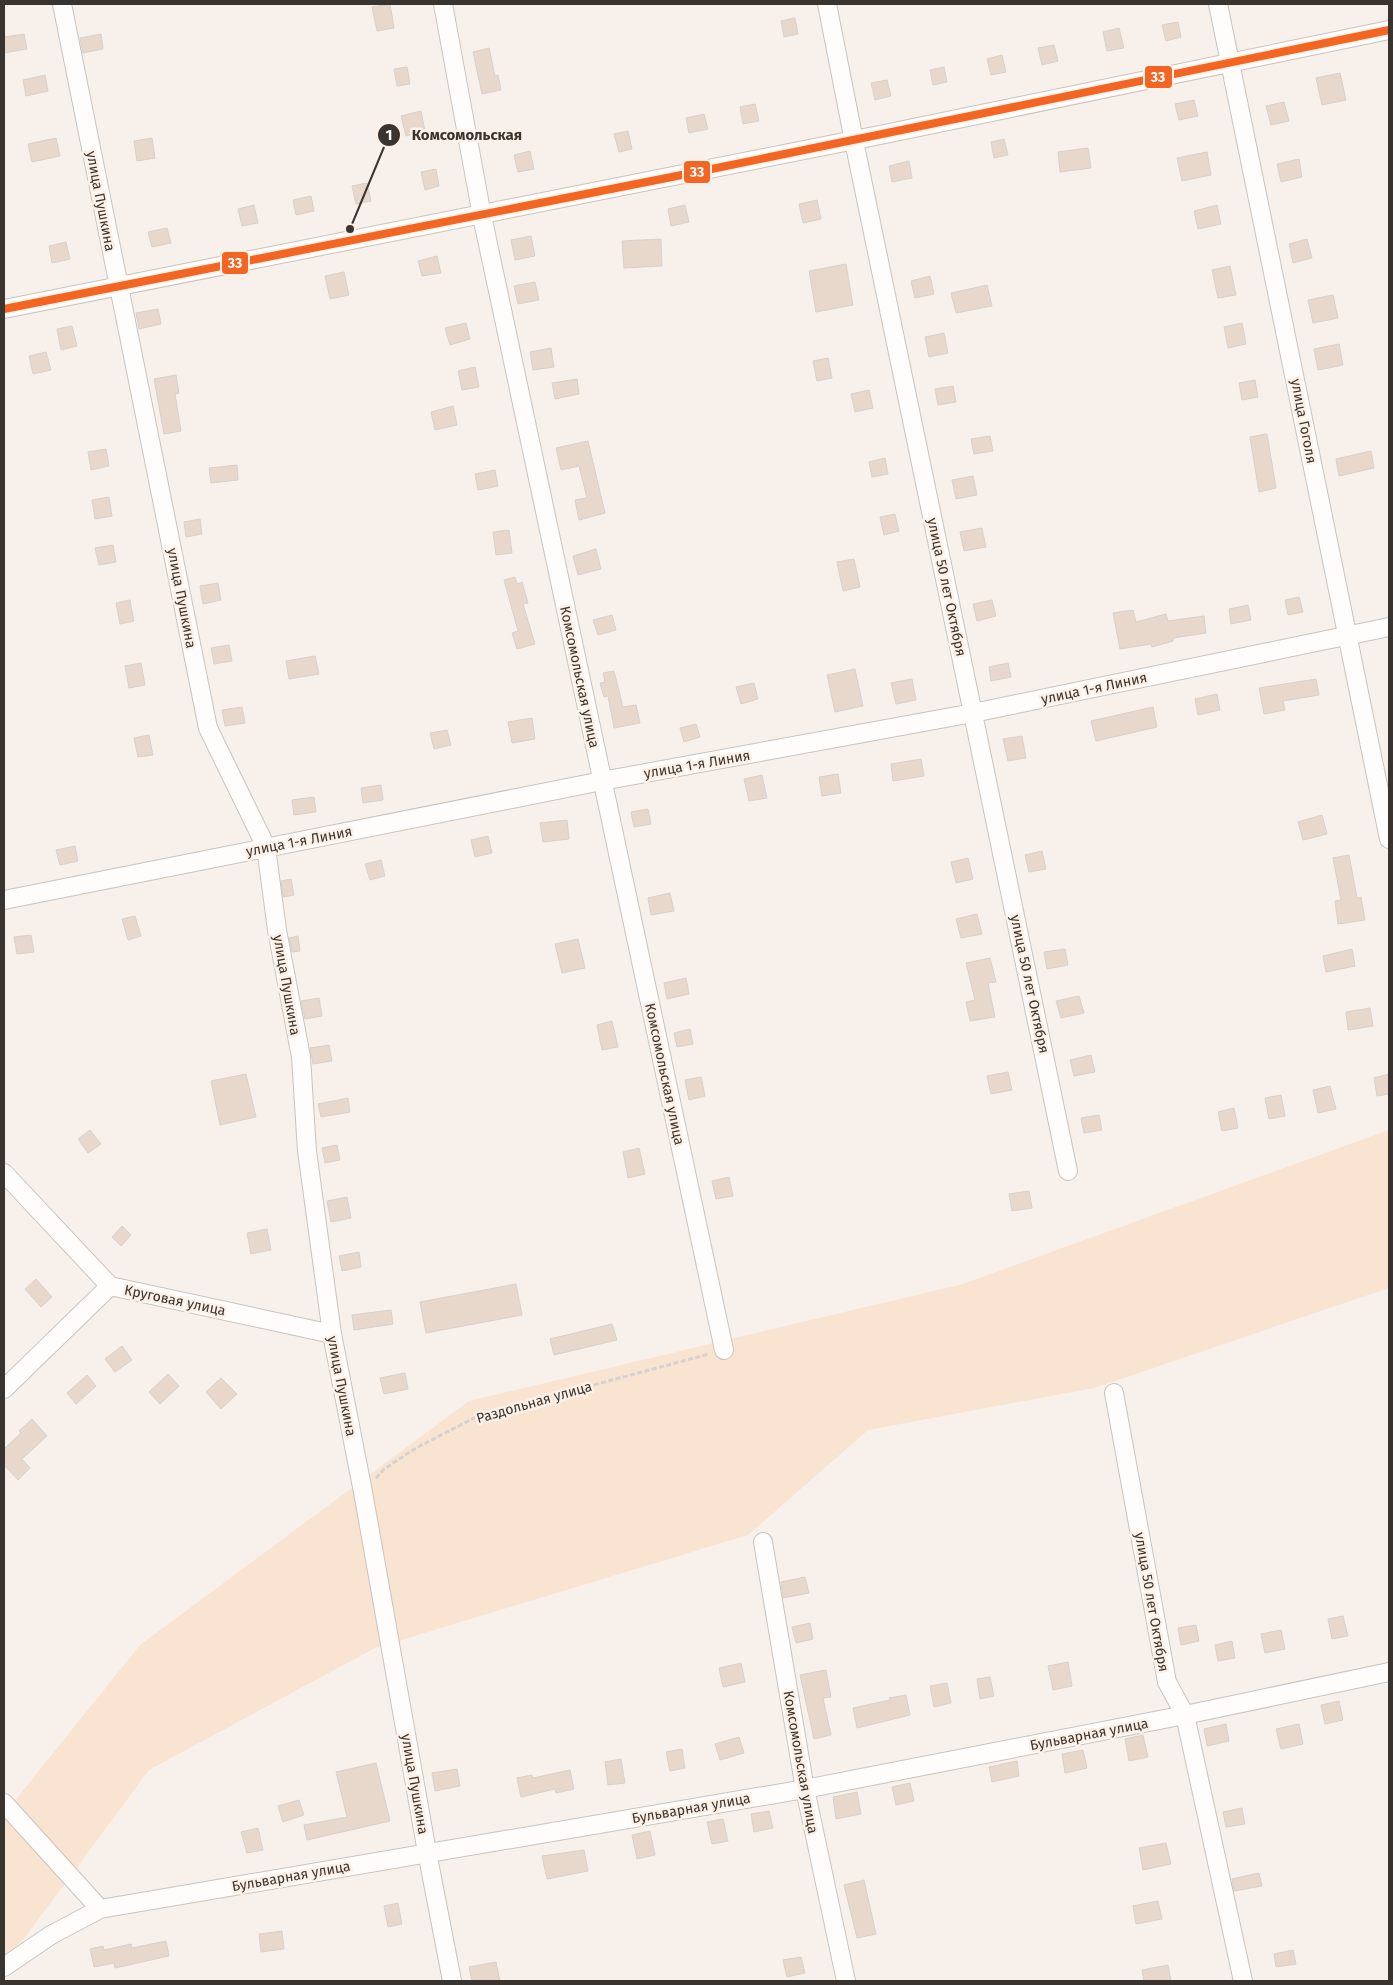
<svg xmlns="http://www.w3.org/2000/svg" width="1393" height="1985" viewBox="0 0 1393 1985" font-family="'Fira Sans',sans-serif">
<rect width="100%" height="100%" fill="#f8f1eb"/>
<!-- green -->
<path fill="#f9e3d1" d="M1389 1130V1288L1094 1388 868 1430 748 1535 375 1648 149 1770 23 1940 4 1957V1814L140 1645 469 1401 963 1284Z"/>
<!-- building -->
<path fill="#e7d8cb" stroke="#d6d1cc" d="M390 4 394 28 377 31 372 7Z
M795 18 798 34 784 37 781 21Z
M1178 22 1181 37 1166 41 1162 25Z
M1119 28 1124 48 1107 51 1103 32Z
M24 34 27 49 4 53V37Z
M101 34 103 49 83 53 80 38Z
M1054 45 1058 61 1042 65 1038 48Z
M489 48 495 76 498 75 501 90 482 94 473 52Z
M1002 55 1006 72 991 75 987 59Z
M407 67 410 84 397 86 394 69Z
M944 67 947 82 933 85 930 70Z
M1340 73 1346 100 1322 105 1316 78Z
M45 75 48 91 26 96 23 80Z
M887 80 891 96 875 100 871 83Z
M1194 100 1198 116 1179 120 1175 104Z
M1284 102 1289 121 1271 125 1266 106Z
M755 104 759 121 743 124 740 107Z
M421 111 425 131 406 136 401 116Z
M704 114 708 129 689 133 686 118Z
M628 131 632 149 619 152 614 134Z
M56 138 60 156 32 162 28 144Z
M152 138 155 158 137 161 134 141Z
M1004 139 1008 155 994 158 991 142Z
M1088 148 1091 168 1060 172 1058 152Z
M530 151 534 169 518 172 514 155Z
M1207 152 1211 175 1182 181 1177 158Z
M1299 159 1302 177 1281 182 1277 164Z
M909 161 912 178 892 182 889 166Z
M436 169 439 186 425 190 421 172Z
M367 183 371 201 356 204 352 186Z
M311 196 314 211 296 215 293 200Z
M817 200 821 219 803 223 799 204Z
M254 205 258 223 242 226 238 209Z
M685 205 689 222 671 226 668 209Z
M1217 205 1221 224 1198 229 1194 211Z
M167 228 171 243 152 247 148 232Z
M531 236 535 256 515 260 511 240Z
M661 239 662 266 624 268 622 241Z
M1307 239 1312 258 1293 263 1289 244Z
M66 242 70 259 52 263 49 246Z
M437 256 441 273 422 276 418 261Z
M846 264 853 305 816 312 809 271Z
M1230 266 1236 295 1218 298 1212 270Z
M344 272 349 295 330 299 325 276Z
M930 276 934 294 915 298 911 281Z
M535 282 539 300 518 304 514 286Z
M987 285 992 306 956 313 951 293Z
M1333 295 1338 318 1313 323 1308 300Z
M158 309 161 324 139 329 136 313Z
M466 323 470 339 450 345 445 328Z
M1242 323 1246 344 1228 348 1224 327Z
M72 326 77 346 61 350 57 329Z
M944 333 948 353 929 357 925 337Z
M1339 344 1343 365 1318 370 1314 349Z
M551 348 554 367 533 370 530 352Z
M46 352 51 370 33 374 29 356Z
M828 358 832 378 817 381 813 361Z
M475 367 479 387 462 390 458 371Z
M176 375 179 393 175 394 181 431 164 434 154 379Z
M577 379 579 394 555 399 552 383Z
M1255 380 1258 397 1242 400 1239 383Z
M953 386 956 402 938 405 935 389Z
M869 390 873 408 855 412 851 394Z
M453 406 457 425 435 430 431 412Z
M1267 434 1276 488 1259 492 1250 437Z
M990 436 993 451 974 454 971 439Z
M588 441 605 513 579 520 575 500 587 498 579 466 561 470 556 448Z
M106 449 109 466 91 470 88 452Z
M1371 451 1374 468 1339 476 1336 459Z
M885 458 888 474 872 477 869 462Z
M237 465 238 480 211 483 209 468Z
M495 470 498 486 478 490 475 474Z
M973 476 977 495 956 499 952 480Z
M109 497 112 516 95 519 92 500Z
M895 514 899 531 884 535 880 517Z
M200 519 202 534 186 537 184 522Z
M982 528 986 547 964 551 960 532Z
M509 530 512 553 496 555 493 532Z
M113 545 116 562 99 565 95 548Z
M596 549 601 569 578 575 573 556Z
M854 559 860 587 843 591 837 562Z
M515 577 517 584 522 582 528 603 523 604 535 644 517 649 512 633 518 631 504 580Z
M218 583 221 600 203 604 200 586Z
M1299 597 1303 612 1288 615 1285 600Z
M130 600 134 621 120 624 116 603Z
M992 600 996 616 977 621 973 604Z
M1248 605 1251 620 1231 624 1229 609Z
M1133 610 1136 622 1166 614 1168 621 1204 616 1206 633 1173 638V641L1152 647 1151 644 1120 649 1113 613Z
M612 615 616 630 598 635 593 620Z
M229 645 232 661 214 664 211 648Z
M315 656 319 674 289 679 286 661Z
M141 663 145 685 129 688 125 666Z
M1008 663 1011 677 991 681 989 667Z
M855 669 863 706 835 712 827 675Z
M614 671 623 707 636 705 640 723 614 728 608 696 604 697 600 683 605 682 603 673Z
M912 679 916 700 896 704 891 683Z
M1316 679 1319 695 1283 701 1285 710 1264 714 1259 688Z
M754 683 758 699 741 704 736 687Z
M1217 694 1220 710 1198 715 1195 699Z
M242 707 245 723 225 726 222 710Z
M1153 707 1157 727 1096 741 1091 721Z
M532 718 535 739 512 743 508 722Z
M696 724 700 737 684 742 680 728Z
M447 730 451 745 434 749 430 733Z
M149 735 153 755 138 757 134 738Z
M1022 736 1026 758 1008 761 1003 739Z
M921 759 924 776 893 781 891 764Z
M838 774 841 793 822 796 819 777Z
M762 775 767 798 749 801 744 779Z
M381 785 383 800 363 803 361 788Z
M314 797 316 812 294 815 292 800Z
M648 809 651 824 634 827 631 812Z
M1322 815 1327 834 1303 840 1298 822Z
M567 820 569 839 543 842 540 823Z
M488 836 492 853 475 857 471 840Z
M75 846 78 861 60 865 56 850Z
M1042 851 1046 869 1029 872 1025 855Z
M1349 855 1357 898 1361 897 1365 920 1338 924 1335 901 1341 900 1333 858Z
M968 858 973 879 956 883 951 862Z
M381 860 385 876 370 880 365 864Z
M291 879 294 895 283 897 281 881Z
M670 893 674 911 651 915 648 898Z
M977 914 982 934 961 938 956 919Z
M135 916 141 936 128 940 122 919Z
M31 935 34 952 17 954 14 937Z
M298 936 300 951 292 952 289 938Z
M578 939 585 968 562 973 555 944Z
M1065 949 1068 965 1047 969 1044 952Z
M1352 949 1355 966 1326 972 1323 956Z
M990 958 996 982 988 983 995 1017 970 1021 966 1002 975 1000 966 963Z
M686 978 689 994 667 999 664 983Z
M1079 996 1084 1013 1061 1018 1056 1001Z
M319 998 322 1016 305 1019 301 1001Z
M1370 1008 1373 1026 1348 1030 1346 1012Z
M612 1021 618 1047 602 1050 597 1025Z
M690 1029 693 1044 677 1047 674 1033Z
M329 1045 332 1061 313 1064 310 1048Z
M1091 1055 1095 1072 1074 1076 1070 1060Z
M1008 1072 1012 1090 991 1094 987 1076Z
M246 1074 256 1117 220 1125 211 1081Z
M1389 1074V1094L1377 1096 1374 1078Z
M701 1077 705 1096 689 1100 685 1080Z
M1330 1086 1336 1109 1318 1113 1313 1090Z
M1281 1095 1285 1116 1269 1119 1265 1098Z
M348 1098 350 1112 321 1117 318 1104Z
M1234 1108 1238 1128 1222 1131 1218 1112Z
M1099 1115 1102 1130 1084 1133 1081 1118Z
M90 1130 101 1144 88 1153 78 1139Z
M337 1145 340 1160 325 1163 322 1148Z
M639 1148 645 1174 628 1178 623 1152Z
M729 1177 733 1196 716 1199 712 1181Z
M1029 1191 1032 1208 1012 1211 1009 1194Z
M347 1197 351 1218 331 1222 327 1201Z
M122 1226 131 1235 121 1246 112 1237Z
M267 1229 271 1250 251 1254 247 1233Z
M359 1252 361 1267 342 1271 339 1256Z
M36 1279 52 1297 41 1307 25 1289Z
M516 1284 522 1315 426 1333 420 1302Z
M391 1310 393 1324 354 1330 352 1315Z
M612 1324 617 1340 554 1355 550 1339Z
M122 1346 132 1360 115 1372 105 1359Z
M405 1373 408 1389 384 1394 380 1378Z
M168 1374 179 1386 160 1404 149 1392Z
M87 1375 96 1386 76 1404 67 1393Z
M221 1378 237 1394 221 1409 206 1392Z
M32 1419 47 1436 22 1459 30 1468 18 1480 4 1465V1449L21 1433 19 1431Z
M805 1577 809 1593 783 1598 781 1582Z
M1343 1616 1348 1636 1332 1639 1328 1619Z
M810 1623 813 1639 796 1643 792 1627Z
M1196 1625 1199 1641 1181 1645 1178 1628Z
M1281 1630 1285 1649 1265 1653 1261 1634Z
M1232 1641 1235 1658 1218 1661 1215 1645Z
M1068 1662 1072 1686 1053 1690 1048 1666Z
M741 1663 745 1682 723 1687 719 1668Z
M826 1670 831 1697 823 1698 831 1735 814 1739 800 1675Z
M990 1677 994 1696 980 1699 977 1679Z
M947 1683 951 1703 934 1707 930 1686Z
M906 1695 910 1715 857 1728 853 1708 890 1700 889 1698Z
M1339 1701 1343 1720 1325 1724 1321 1705Z
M1226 1724 1229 1741 1207 1746 1204 1729Z
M1299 1724 1303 1744 1281 1749 1276 1729Z
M1143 1735 1148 1757 1129 1761 1125 1739Z
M739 1737 744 1753 720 1760 715 1744Z
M682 1749 685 1768 670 1771 666 1752Z
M1083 1750 1087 1768 1065 1773 1062 1754Z
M621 1759 625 1783 608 1785 605 1762Z
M1017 1761 1019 1776 992 1782 989 1767Z
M376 1763 390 1821 307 1840 304 1825 347 1817 336 1772Z
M457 1769 460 1786 435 1791 432 1773Z
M570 1770 574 1789 556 1793 555 1789 521 1797 517 1778 532 1775 533 1778Z
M910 1783 914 1801 896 1805 892 1787Z
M857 1792 861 1814 836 1819 833 1797Z
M299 1800 304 1815 283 1822 278 1806Z
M1242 1808 1245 1824 1226 1827 1223 1812Z
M769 1811 773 1828 754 1832 751 1814Z
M723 1819 728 1841 712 1844 707 1822Z
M258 1828 263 1850 247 1853 241 1832Z
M650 1831 655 1855 637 1859 632 1835Z
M1166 1843 1171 1864 1143 1870 1139 1848Z
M584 1850 588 1871 547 1879 542 1856Z
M1259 1873 1262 1886 1234 1891 1232 1879Z
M864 1880 876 1934 857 1938 844 1885Z
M1158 1901 1162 1919 1136 1924 1133 1906Z
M398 1903 402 1924 388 1927 384 1906Z
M282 1931 284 1949 261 1952 259 1934Z
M166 1941 169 1956 115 1968 114 1963 94 1967 90 1949 103 1946 104 1950 131 1944 132 1948Z
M1293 1950 1296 1964 1276 1967 1274 1954Z
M801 1957 805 1973 787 1977 783 1960Z
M496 1962 500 1981H472L469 1967Z
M1168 1965 1171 1981H1144L1142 1970Z"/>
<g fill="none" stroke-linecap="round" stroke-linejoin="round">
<!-- minor casing -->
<g stroke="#c8c3be" stroke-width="20">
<path id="minor" d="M62 4 208 728 266 847 277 930 301 1057 307 1151 332 1334 363 1492 427 1852 452 1981
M443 4 482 216 724 1350
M827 4 854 141 1068 1171
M1218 4 1389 839
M4 309C466 220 928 126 1389 30
M4 900 602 781 973 713 1389 627
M4 1173 110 1286 332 1334
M4 1389 110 1286
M1114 1393 1167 1682 1185 1715 1243 1981
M763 1542 805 1789 846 1981
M4 1803 100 1909
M4 1967 51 1935 100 1909 805 1789 1185 1715 1389 1672"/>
</g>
<!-- path -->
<path stroke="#d5d2d1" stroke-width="3" stroke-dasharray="5 2.5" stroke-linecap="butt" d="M376 1478 384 1469 416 1448 478 1416 709 1354"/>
<!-- minor -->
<use href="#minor" stroke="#fefdfc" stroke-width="18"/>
<!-- bus-1 casing -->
<g stroke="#fdf0e6" stroke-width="11">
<path id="bus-1" d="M4 309 697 172 1389 30"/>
</g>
<!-- bus-1 -->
<use href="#bus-1" stroke="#f26522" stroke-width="8"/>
</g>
<g text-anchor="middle" stroke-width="5" stroke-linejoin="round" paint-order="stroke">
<!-- street labels -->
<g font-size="14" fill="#393430" stroke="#fdf0e6">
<text transform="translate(101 201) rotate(79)" y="5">улица Пушкина</text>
<text transform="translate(1304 421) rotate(79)" y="5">улица Гоголя</text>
<text transform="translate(947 587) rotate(78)" y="5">улица 50 лет Октября</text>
<text transform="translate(182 598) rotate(79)" y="5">улица Пушкина</text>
<text transform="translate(580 677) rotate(78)" y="5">Комсомольская улица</text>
<text transform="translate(1094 688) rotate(-12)" y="5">улица 1-я Линия</text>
<text transform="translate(697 764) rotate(-10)" y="5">улица 1-я Линия</text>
<text transform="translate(299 841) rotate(-11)" y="5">улица 1-я Линия</text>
<text transform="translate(1030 984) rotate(78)" y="5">улица 50 лет Октября</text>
<text transform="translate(287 985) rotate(80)" y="5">улица Пушкина</text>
<text transform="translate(665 1074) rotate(78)" y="5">Комсомольская улица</text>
<text transform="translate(175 1300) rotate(12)" y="5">Круговая улица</text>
<text transform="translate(342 1386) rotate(79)" y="5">улица Пушкина</text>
<text transform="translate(534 1402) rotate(-16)" y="5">Раздольная улица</text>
<text transform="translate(1152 1602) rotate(80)" y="5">улица 50 лет Октября</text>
<text transform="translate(1089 1734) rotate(-11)" y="5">Бульварная улица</text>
<text transform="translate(801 1762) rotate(80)" y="5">Комсомольская улица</text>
<text transform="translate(415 1784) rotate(80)" y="5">улица Пушкина</text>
<text transform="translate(691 1808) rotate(-10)" y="5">Бульварная улица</text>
<text transform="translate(291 1876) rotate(-10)" y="5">Бульварная улица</text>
</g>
</g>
<!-- callouts -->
<path fill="none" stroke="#393430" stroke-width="2" d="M350 229L389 135"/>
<g fill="#393430" stroke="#fdf0e6" stroke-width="2">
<circle cx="350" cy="229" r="5"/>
<circle cx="389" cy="135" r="12"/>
</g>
<g font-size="15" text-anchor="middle" font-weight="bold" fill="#fff">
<text x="389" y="140">1</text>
</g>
<g font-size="15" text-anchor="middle" font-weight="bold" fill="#393430" stroke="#fdf0e6" stroke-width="5" stroke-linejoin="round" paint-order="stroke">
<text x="467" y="140">Комсомольская</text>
</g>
<g stroke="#fdf0e6" stroke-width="2">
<rect x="1144" y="65" width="29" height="24" rx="5" fill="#f26522"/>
<rect x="683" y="160" width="28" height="24" rx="5" fill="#f26522"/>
<rect x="221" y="251" width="28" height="24" rx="5" fill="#f26522"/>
</g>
<g font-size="14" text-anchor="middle" font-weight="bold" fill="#fff">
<text x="1158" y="82">33</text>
<text x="697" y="177">33</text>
<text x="235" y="268">33</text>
</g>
<!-- border -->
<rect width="1393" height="1985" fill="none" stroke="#393430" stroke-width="10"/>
</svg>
